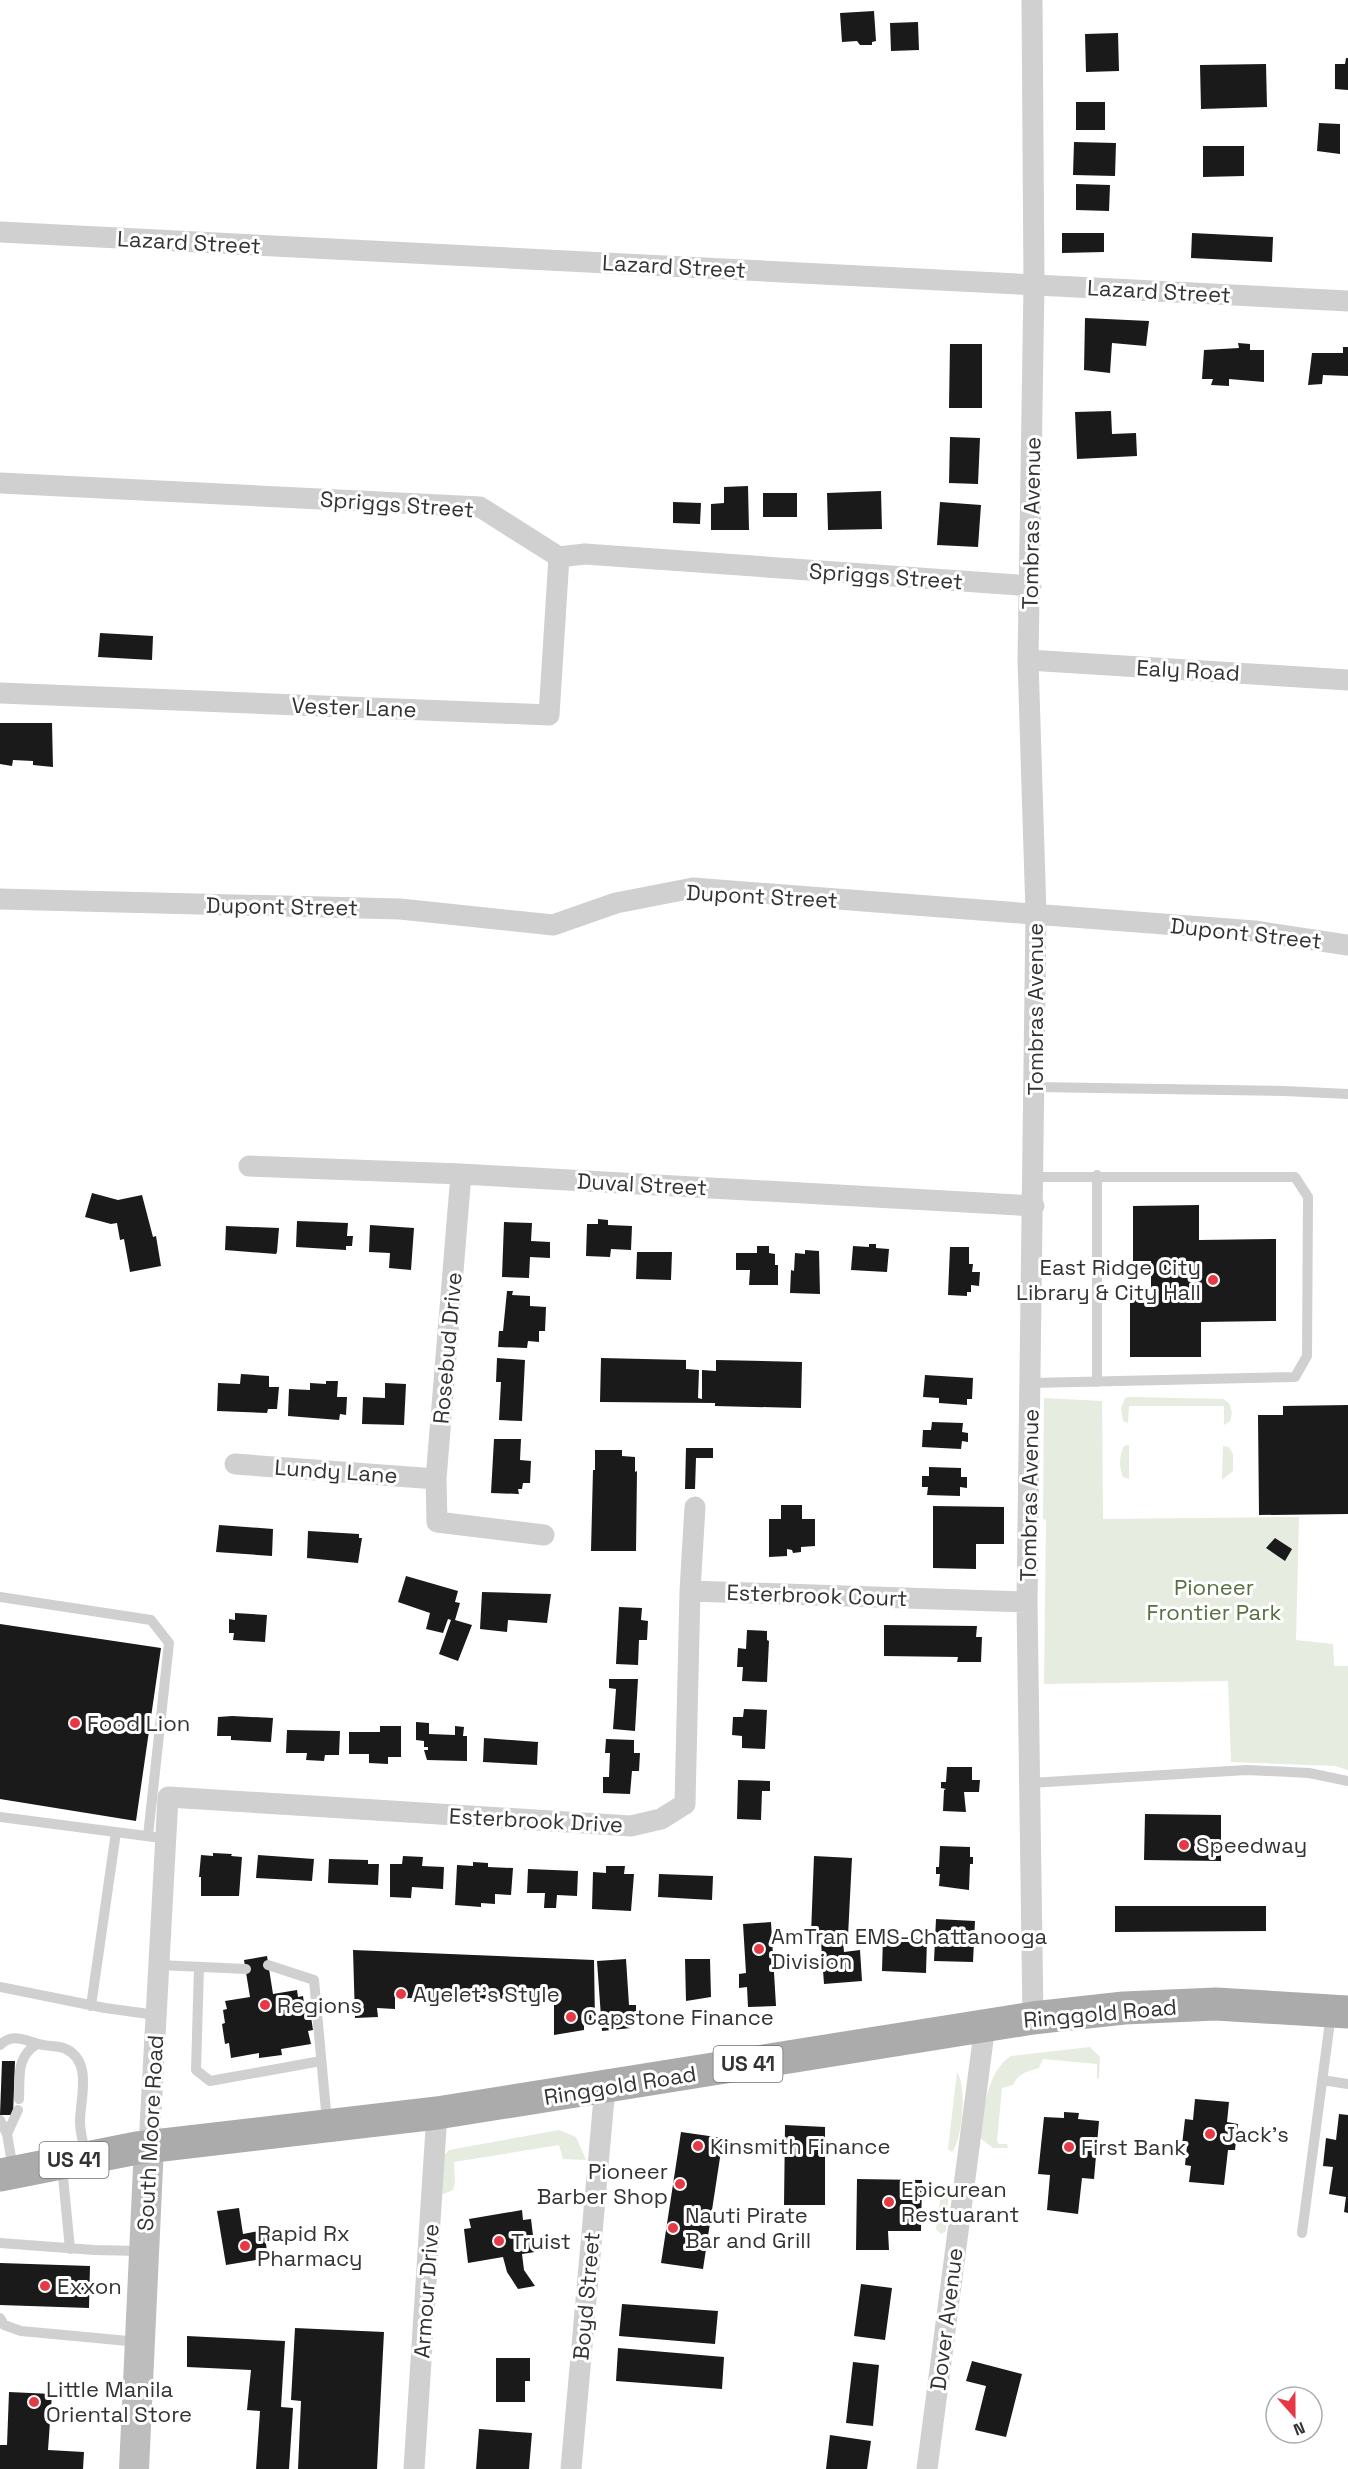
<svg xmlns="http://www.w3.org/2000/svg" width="1348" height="2469" viewBox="0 0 1348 2469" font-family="'Space Grotesk',sans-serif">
<rect width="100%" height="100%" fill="#fff"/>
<!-- green -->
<path fill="#e6ecdf" d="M1129 1397 1223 1399 1229 1403 1232 1413 1230 1421 1224 1425V1406H1129L1128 1423 1123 1421 1121 1408 1125 1398Z
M1044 1398 1102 1401 1103 1519 1299 1517 1296 1640 1333 1644 1334 1666H1348V1770L1335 1766 1231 1762 1228 1681 1044 1684 1046 1520 1043 1519Z
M1129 1445V1479L1123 1477C1119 1468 1119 1455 1124 1446Z
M1223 1446 1229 1447 1233 1454V1471L1222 1480Z
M1090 2047 1100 2057 1099 2078 1097 2079V2064L1043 2059 1039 2068C1026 2072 1019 2073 1013 2085L1002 2088 997 2141 999 2144H1007L1008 2148H993L980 2138C984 2111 986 2072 1011 2056Z
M957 2072C967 2087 963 2138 952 2152L948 2149Z
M559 2130 576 2137 586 2160 563 2159 559 2145 454 2162 455 2182 453 2190 436 2197 443 2156 449 2150Z
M942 2186 948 2187 949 2192 946 2231 941 2234 936 2229Z"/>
<!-- building -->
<path fill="#1a1a1a" d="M874 11 876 41 872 42V45H860L857 41 842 42 840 13Z
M918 22 919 50 891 51 890 23Z
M1118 33 1119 71 1086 72 1085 34Z
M1346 58H1348V90L1335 89V64H1345Z
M1266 64 1267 107 1201 109 1200 65Z
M1076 102H1105V130H1076Z
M1319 123 1340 124V154L1317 151Z
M1074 142 1116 143 1115 176 1073 175Z
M1203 146H1244V176L1203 177Z
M1076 184 1110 185 1109 211 1076 210Z
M1062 233H1104V252L1062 253Z
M1192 233 1273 237 1272 262 1191 258Z
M1085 318 1149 321 1146 346 1112 343 1110 373 1084 370Z
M1238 343 1250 344V350H1264V382L1229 379V386L1211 385 1213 379H1202L1204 350 1239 348Z
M950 344H982V408H949Z
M1343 347H1348V376L1323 375 1322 384 1308 385 1312 353H1343Z
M1111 411 1112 434 1136 433 1137 456 1077 459 1075 412Z
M950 437 980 438 978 484 949 483Z
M748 486 749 530H711V504L724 503V487Z
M881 491 882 529 828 530 827 493Z
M763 493H797V517H763Z
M673 502 701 503 700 524 673 523Z
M940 502 981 505 978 547 937 545Z
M100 633 153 636 152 660 98 657Z
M0 723H52L53 767 33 765V761L13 760 12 766 0 764Z
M92 1193 118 1200 142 1195 153 1237 156 1236 161 1266 130 1272 124 1239 120 1240 117 1223 111 1224 85 1217Z
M1199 1205V1240L1276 1239V1321L1201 1322V1357H1130V1300H1151V1261H1133V1206Z
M598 1219 608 1220V1225L632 1226 631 1250 611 1249 610 1257 586 1256 587 1224H598Z
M297 1221 348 1223 347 1236H353L352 1246H346V1250L296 1247Z
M504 1222 532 1223 531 1241 550 1242V1258L530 1257 529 1278 502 1277Z
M370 1225 414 1228 411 1270 389 1268 390 1253 369 1252Z
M226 1226 279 1228 277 1252 276 1254 225 1250Z
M869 1244H876V1248L889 1249 887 1272 851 1270 853 1246 869 1247Z
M757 1246H769V1253L775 1254V1265H778V1285H749L750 1270H736V1253H757Z
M950 1247H969V1264H973L972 1272H980L979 1286 971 1285V1292H967V1296L948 1295Z
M805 1250 819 1251 820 1294 790 1293 791 1270 794 1271 795 1253 805 1254Z
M637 1252H672L671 1280 636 1279Z
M507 1291H513L512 1295 530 1296V1306L546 1307 545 1331H539V1342L528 1341 527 1348 498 1347 499 1331H503Z
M497 1358 525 1360 522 1421 499 1420 501 1382H496Z
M601 1358 686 1360V1369L699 1370 698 1398 702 1399V1370L716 1371V1360L802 1362 801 1408 715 1406V1403L600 1402Z
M241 1374 269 1376V1387H279L277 1409H268L267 1413 217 1411 218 1383 240 1384Z
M925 1375 973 1378 972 1399H967V1405L939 1403V1398L923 1397Z
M326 1381H338L337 1397H347L346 1415 340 1414 339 1420 288 1416 289 1389 310 1390V1383L326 1384Z
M385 1383 406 1384 404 1425 362 1424 363 1397 385 1398Z
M1348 1405V1514L1259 1515 1258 1415H1283V1406Z
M932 1422 963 1423 962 1432 968 1433V1442L962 1441 961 1449 922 1447 923 1430H931Z
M494 1439H521L520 1460 531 1461 530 1483H523L522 1489H518L519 1494 491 1493Z
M686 1448H713V1458H696L695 1489H685Z
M595 1450H622V1456L635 1457V1472L637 1471 636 1551H591L593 1470H595Z
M929 1467 961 1468V1477H967V1488L960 1487V1496L927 1495 928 1487H922V1476H929Z
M781 1505H802V1519H815V1546L801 1547V1552L793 1553 792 1550 787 1549V1556L769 1557V1519H781Z
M933 1506 1004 1507V1544H976V1569L933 1568Z
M219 1525 273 1529 272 1556 216 1552Z
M308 1531 359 1534V1538H362L358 1563 307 1558Z
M1275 1538 1292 1549 1285 1561 1266 1548Z
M406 1576 458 1591 455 1602 460 1603 455 1620 472 1625 458 1661 439 1654 451 1620 448 1619 443 1633 426 1629 430 1613 398 1602Z
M482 1592 551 1594 547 1623 508 1620 507 1632 480 1629Z
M619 1607 642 1608 641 1620 648 1621 647 1640H639L638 1665 616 1664Z
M235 1613 267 1615 265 1642 233 1640 234 1633H229V1619L235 1620Z
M0 1624 161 1648 136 1821 0 1799Z
M884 1625 977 1626 976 1637H982L981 1662H957L958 1657 884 1656Z
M747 1630 767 1631V1640L769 1641 767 1682 742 1681 743 1667H737L738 1648 746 1649Z
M609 1679H638L635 1731 613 1729 616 1689 609 1688Z
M744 1709 767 1710 765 1749 742 1748V1736L732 1735 733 1717H743Z
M232 1716 273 1718 271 1742 231 1740V1736H217L218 1717Z
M416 1722 429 1723V1734L455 1735V1726L464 1727 463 1736H467V1761L427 1760 424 1750H428V1747H424V1741L416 1740Z
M380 1726H401V1757H388V1764L369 1763V1754H349V1732H380Z
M287 1730 340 1731 339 1755H325L324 1761 306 1760 307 1753H286Z
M484 1738 538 1742 537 1765 483 1762Z
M606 1739 634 1740V1753H640L639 1771H632L630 1794 603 1793V1777H609L610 1753H605Z
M947 1767H972V1780H980L979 1792H964L966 1812 943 1811 944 1790 946 1789 941 1788V1782H946Z
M738 1780 770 1781V1791H762L761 1820 737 1819Z
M1145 1814 1221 1815V1861L1144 1860Z
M940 1846 970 1847V1857H973V1864H970L969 1890 939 1886 940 1874H936V1867H939Z
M213 1853 232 1854 231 1856 242 1857 239 1896H201V1877H199L201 1855 213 1856Z
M258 1855 314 1859 312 1881 256 1878Z
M403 1856 423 1857 422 1866 444 1867 443 1889 412 1887 411 1898 390 1897V1864H402Z
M814 1856 852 1858 848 1936 811 1934Z
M329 1859 368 1860V1864H379L378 1885 328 1883Z
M473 1862 488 1863V1867L513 1868 511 1895 495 1894V1904L481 1903V1907L455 1905 457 1865 473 1866Z
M606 1866H625L624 1874H634L631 1911 592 1909 593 1872 606 1873Z
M528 1869 578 1871 577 1896 557 1895 556 1908H544L545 1893H527Z
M659 1874 713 1876 712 1900 658 1897Z
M1115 1906H1266V1931L1115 1932Z
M936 1919 975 1921 973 1962 934 1961Z
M771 1922 776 2006 748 2007 747 1987 739 1988V1974L746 1973 743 1924Z
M883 1937 927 1939 926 1973 882 1971Z
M843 1940 844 1952 860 1950 862 1981 824 1984 821 1942Z
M353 1950 594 1960 595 2022 584 2024V2030L554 2035V1999L395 1998V2009L377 2008 378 2017 355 2018Z
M267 1956 273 1994 297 1990 298 1997 303 1996 305 2011 310 2010 313 2030 308 2031 311 2044 281 2049 282 2055 259 2058V2053L231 2058 229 2043 225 2044 222 2024 225 2023 223 2010 227 2009 225 2001 250 1997 244 1960Z
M626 1959 629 2005H636V2015L630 2016 631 2028 602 2031 597 1961Z
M685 1959H710L711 1997 686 2001Z
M2 2061H15L13 2115H0Z
M1195 2099 1229 2102 1227 2122 1238 2124 1235 2150H1228L1224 2185 1189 2182 1191 2166 1185 2165 1187 2146 1182 2145 1185 2119 1193 2120Z
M1064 2112 1079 2113 1078 2119 1099 2121 1094 2179 1082 2178 1078 2214 1047 2210 1050 2175 1038 2174 1044 2117 1064 2118Z
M1339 2114 1348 2115V2213L1344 2212 1346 2197 1329 2194 1333 2167 1323 2166 1326 2138 1336 2140Z
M785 2125 825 2127V2205H784Z
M681 2132 723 2138 703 2269 661 2263Z
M857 2179 922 2180 921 2231H888L889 2250H856Z
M239 2208 243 2234 264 2230 268 2258 226 2265 217 2211Z
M522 2210 523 2220 531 2219 535 2252 522 2254 524 2270 535 2286 518 2289 507 2272 503 2257 468 2263 464 2229 471 2228 469 2219Z
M0 2263 90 2266 89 2308 0 2305Z
M861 2284 892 2288 885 2340 854 2336Z
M622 2304 718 2311 715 2344 619 2336Z
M295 2328 384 2332 377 2469H298L301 2401 291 2400Z
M187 2336 285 2341 281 2407 293 2408 289 2469H256L260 2411 247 2410 251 2370 187 2367Z
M618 2348 724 2357 722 2389 616 2381Z
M496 2358H530V2381H525V2402H496Z
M972 2361 1022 2374 1006 2437 975 2430 986 2386 966 2381Z
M853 2362 879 2365 873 2426 846 2423Z
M9 2392 52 2394 48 2450 84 2452 83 2469H0V2445H7Z
M479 2429 532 2433 529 2469H476Z
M830 2435 871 2441 867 2469H826Z"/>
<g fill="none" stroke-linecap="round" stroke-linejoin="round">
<!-- lane -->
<path stroke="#d0d0d0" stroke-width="10" d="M1035 1087 1284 1091 1348 1094
M1097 1175V1382
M1031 1383 1295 1377 1307 1356 1308 1197 1295 1177H1033
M0 1597 151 1620 169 1643 148 1836
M1030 1783 1247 1770 1309 1773 1348 1781
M0 1817 154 1837
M159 1965 246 1969
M268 1965 314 1980 327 2122
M199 1967 196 2070 210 2081 321 2061
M0 1987 105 2008 156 2015
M91 2006 116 1832
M0 2045C13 2033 24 2040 39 2044 48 2047 58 2045 66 2049 93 2062 80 2099 80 2122 80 2133 84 2144 85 2154
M1322 2080 1348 2084
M19 2099C20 2076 16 2057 37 2044
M0 2120 7 2134 13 2169
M7 2134 18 2110
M62 2166 70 2249
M1302 2233 1331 2014
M0 2243 94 2250 141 2251
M0 2318 4 2325 21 2331 139 2342"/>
<!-- street -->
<path stroke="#d0d0d0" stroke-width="21" d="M1032 0 1034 284 1028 660 1036 913 1027 1602 1033 2018
M0 232 1348 301
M0 483 480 507 559 557 585 554 1031 586
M1028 660 1348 680
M0 693 549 715 559 557
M0 899 400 909 553 925 616 903 693 888 1255 931 1348 945
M249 1166 461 1174 1034 1206
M461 1174 436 1479 437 1522 544 1535
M235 1464 436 1479
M690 1591 1027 1602
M149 2146 168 1797 631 1826 661 1819 685 1804 690 1591 695 1507
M414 2469 437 2113
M571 2469 605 2087
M927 2469 985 2025"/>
<!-- secondary -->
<path stroke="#bdbdbd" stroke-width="30" d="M134 2469 149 2146"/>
<!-- primary -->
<path stroke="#ababab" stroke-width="33" d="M0 2175 137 2148 437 2113 1033 2018 1124 2008 1216 2004 1348 2012"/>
</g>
<!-- markers -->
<g fill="#e63946" stroke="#fff" stroke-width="2">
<circle cx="1213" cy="1280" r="6"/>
<circle cx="75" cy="1723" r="6"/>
<circle cx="1184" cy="1845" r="6"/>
<circle cx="759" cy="1949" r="6"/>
<circle cx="401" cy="1994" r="6"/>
<circle cx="265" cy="2005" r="6"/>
<circle cx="571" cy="2017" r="6"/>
<circle cx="1210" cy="2134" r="6"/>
<circle cx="698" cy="2146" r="6"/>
<circle cx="1069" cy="2147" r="6"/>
<circle cx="680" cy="2184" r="6"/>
<circle cx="889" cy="2202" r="6"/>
<circle cx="673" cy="2228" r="6"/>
<circle cx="499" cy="2241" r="6"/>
<circle cx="245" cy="2246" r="6"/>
<circle cx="45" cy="2286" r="6"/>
<circle cx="34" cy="2402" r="6"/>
</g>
<g text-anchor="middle" stroke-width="6" stroke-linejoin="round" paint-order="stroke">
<!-- shield labels -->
<g fill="#fff" stroke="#707070" stroke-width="1.5">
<rect x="713.5" y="2046" width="69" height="36" rx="4.5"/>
<rect x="39.5" y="2142" width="69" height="36" rx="4.5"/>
</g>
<g font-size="21" font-weight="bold" fill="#333">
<text x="748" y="2071">US 41</text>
<text x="74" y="2167">US 41</text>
</g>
<!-- street labels -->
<g font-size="22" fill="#333" stroke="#fff">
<text transform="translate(189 242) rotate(3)" y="8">Lazard Street</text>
<text transform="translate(674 266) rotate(3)" y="8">Lazard Street</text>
<text transform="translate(1159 291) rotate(3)" y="8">Lazard Street</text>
<text transform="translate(397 504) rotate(4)" y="8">Spriggs Street</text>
<text transform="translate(1031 523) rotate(-89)" y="8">Tombras Avenue</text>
<text transform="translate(886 576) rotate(4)" y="8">Spriggs Street</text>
<text transform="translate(1188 670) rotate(3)" y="8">Ealy Road</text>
<text transform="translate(354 707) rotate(2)" y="8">Vester Lane</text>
<text transform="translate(762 896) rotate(3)" y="8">Dupont Street</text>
<text transform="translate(282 906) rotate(1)" y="8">Dupont Street</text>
<text transform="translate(1246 933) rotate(6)" y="8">Dupont Street</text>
<text transform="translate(1035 1009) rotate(-90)" y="8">Tombras Avenue</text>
<text transform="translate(642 1184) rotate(3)" y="8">Duval Street</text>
<text transform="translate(447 1348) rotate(-85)" y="8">Rosebud Drive</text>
<text transform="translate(336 1471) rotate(4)" y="8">Lundy Lane</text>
<text transform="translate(1029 1495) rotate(-89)" y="8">Tombras Avenue</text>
<text transform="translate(817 1595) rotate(2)" y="8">Esterbrook Court</text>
<text transform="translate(536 1820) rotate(3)" y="8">Esterbrook Drive</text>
<text transform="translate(1100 2013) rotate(-5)" y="8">Ringgold Road</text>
<text transform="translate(620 2085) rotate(-9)" y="8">Ringgold Road</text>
<text transform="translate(150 2133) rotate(-87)" y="8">South Moore Road</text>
<text transform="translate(426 2291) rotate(-86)" y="8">Armour Drive</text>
<text transform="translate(586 2296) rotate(-85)" y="8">Boyd Street</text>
<text transform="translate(946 2319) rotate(-83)" y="8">Dover Avenue</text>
</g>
<!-- poi labels -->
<g font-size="22" fill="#333" stroke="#fff" text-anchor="start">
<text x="1201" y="1275" text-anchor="end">East Ridge City<tspan x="1201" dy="25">Library &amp; City Hall</tspan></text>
<text x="87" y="1731">Food Lion</text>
<text x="1196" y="1853">Speedway</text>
<text x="771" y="1944">AmTran EMS-Chattanooga<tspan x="771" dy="25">Division</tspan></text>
<text x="413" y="2002">Ayelet's Style</text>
<text x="277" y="2013">Regions</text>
<text x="583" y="2025">Capstone Finance</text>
<text x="1222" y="2142">Jack's</text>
<text x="710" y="2154">Kinsmith Finance</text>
<text x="1081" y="2155">First Bank</text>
<text x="668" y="2179" text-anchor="end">Pioneer<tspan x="668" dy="25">Barber Shop</tspan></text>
<text x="901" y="2197">Epicurean<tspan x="901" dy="25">Restuarant</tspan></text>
<text x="685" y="2223">Nauti Pirate<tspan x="685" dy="25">Bar and Grill</tspan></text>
<text x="257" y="2241">Rapid Rx<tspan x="257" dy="25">Pharmacy</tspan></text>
<text x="511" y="2249">Truist</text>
<text x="57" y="2294">Exxon</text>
<text x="46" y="2397">Little Manila<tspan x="46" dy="25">Oriental Store</tspan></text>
</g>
<!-- park labels -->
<g font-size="22" fill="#56703f" stroke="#fff">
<text x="1214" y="1595">Pioneer<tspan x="1214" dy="25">Frontier Park</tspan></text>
</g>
</g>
<!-- north arrow -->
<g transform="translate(1294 2415) rotate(159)"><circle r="28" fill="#ffffff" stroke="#adadad" stroke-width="1.5"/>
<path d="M0-4.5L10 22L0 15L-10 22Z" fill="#e63946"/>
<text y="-9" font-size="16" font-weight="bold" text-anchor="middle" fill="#333333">N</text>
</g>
</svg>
